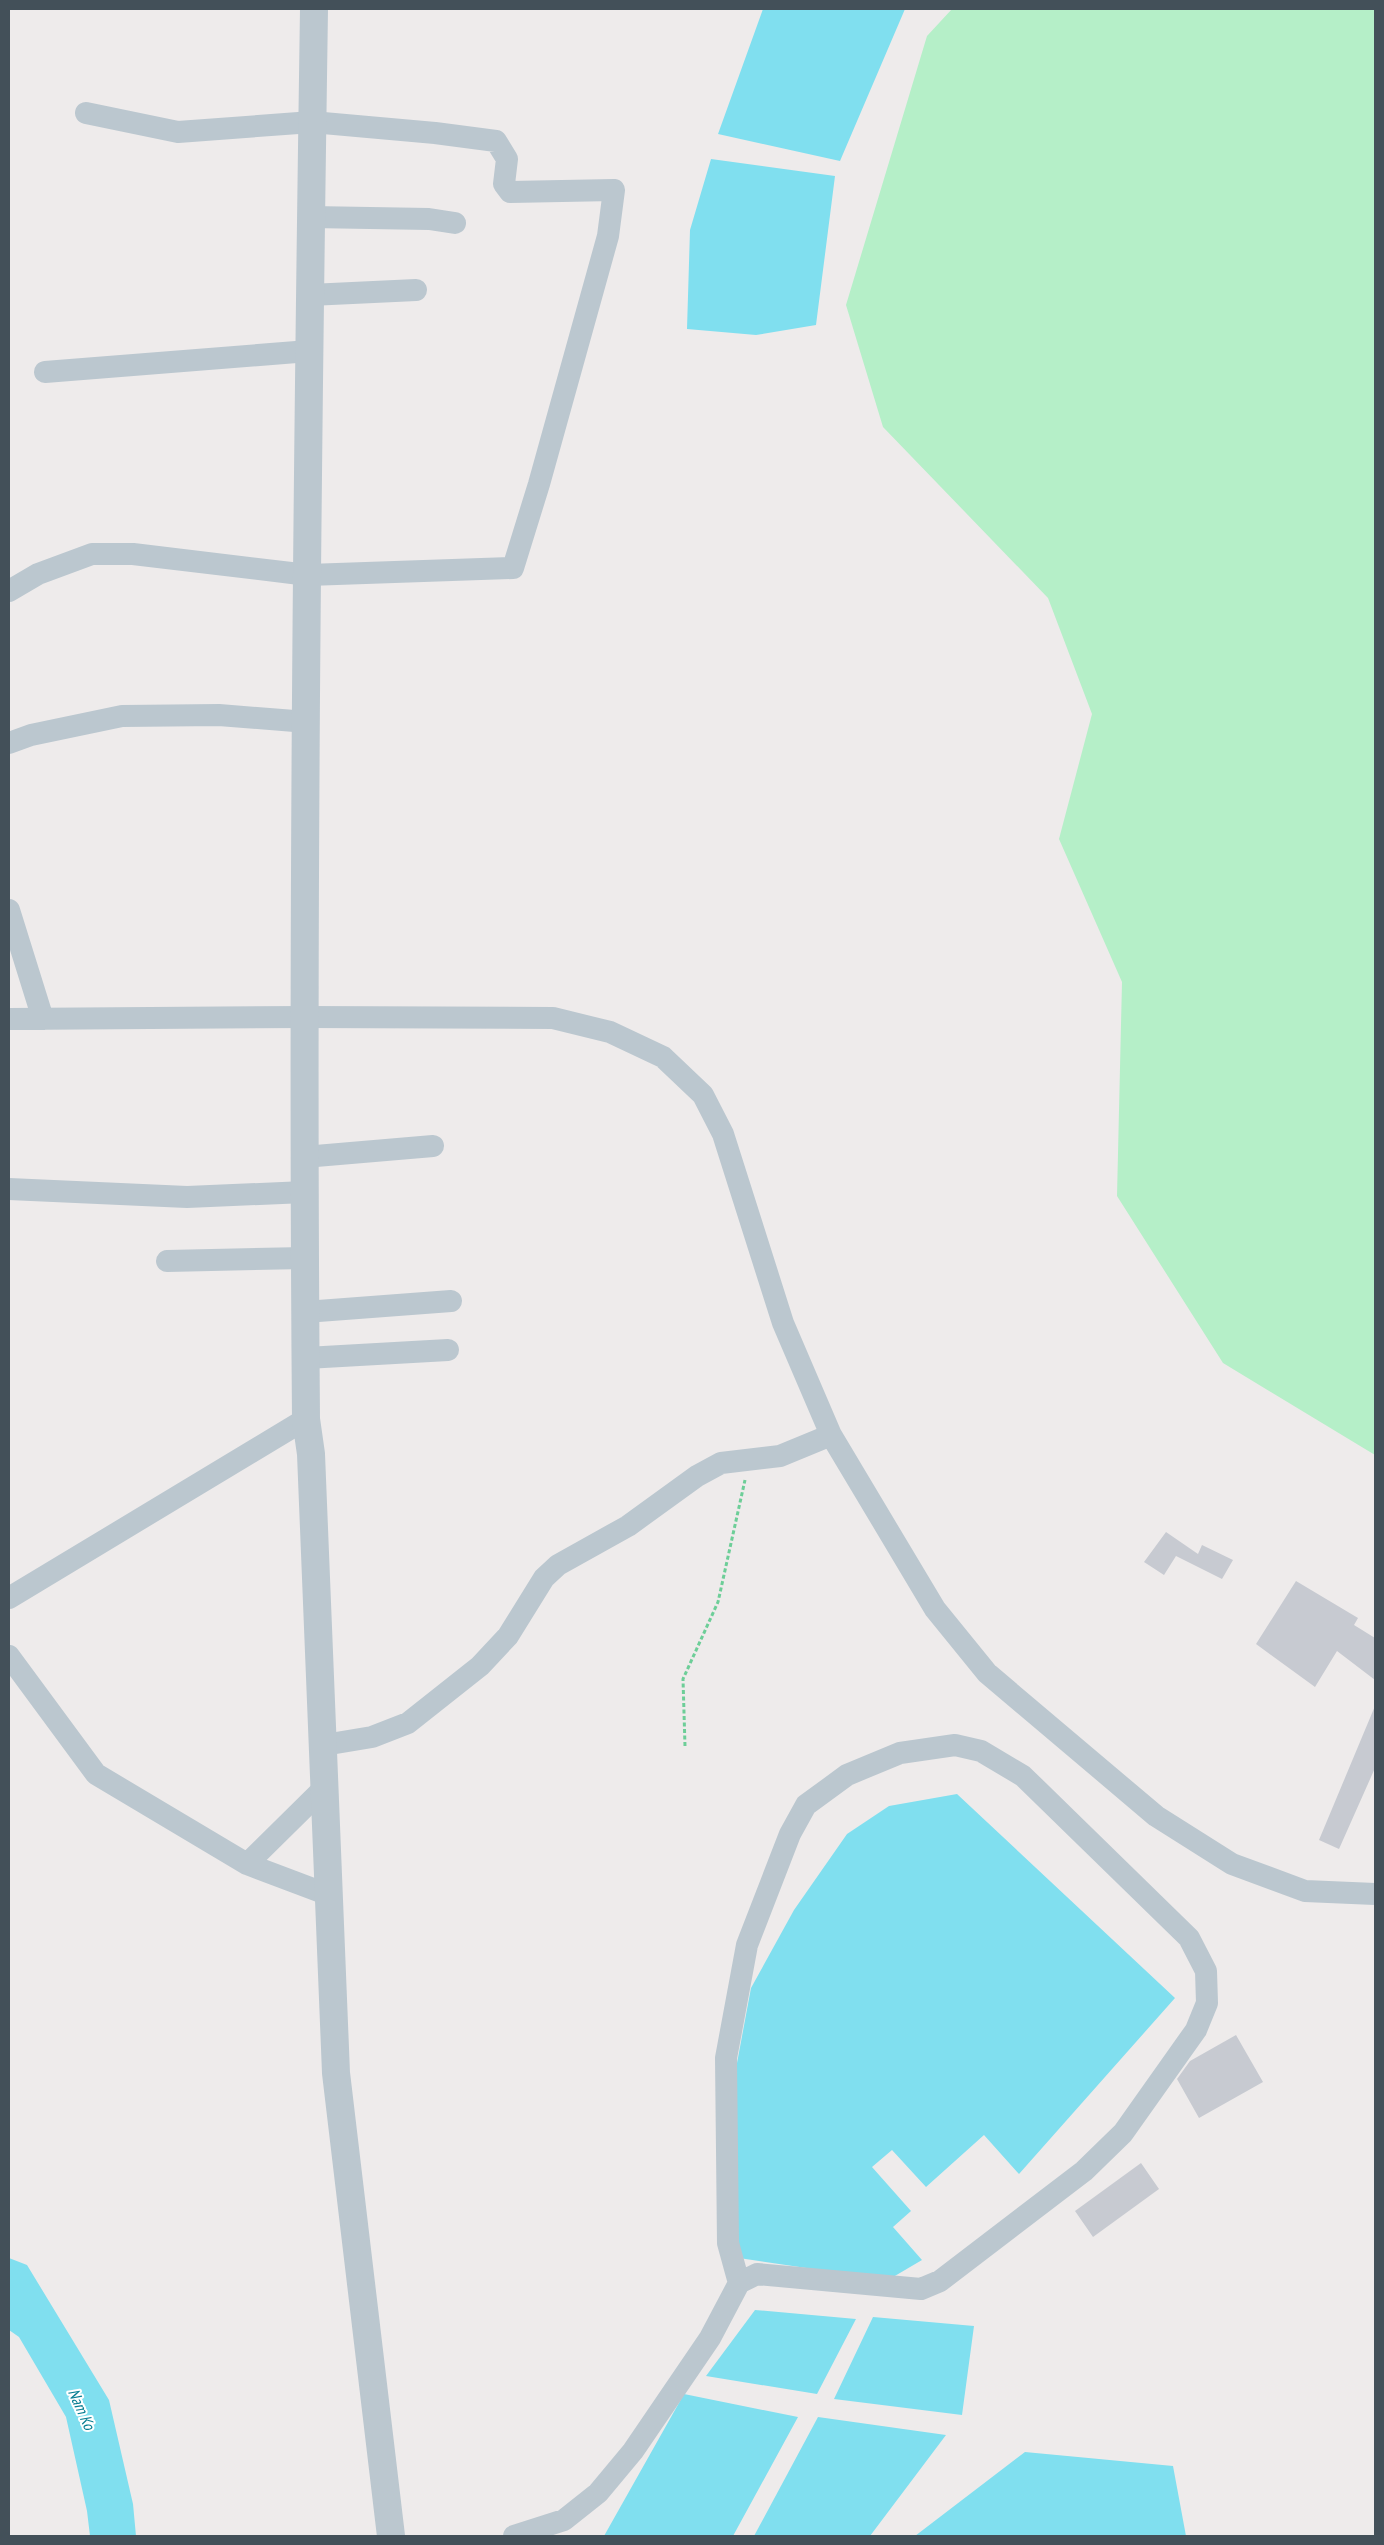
<svg xmlns="http://www.w3.org/2000/svg" width="1384" height="2545" viewBox="0 0 1384 2545" font-family="'PT Sans Narrow',sans-serif">
<rect width="100%" height="100%" fill="#eeebeb"/>
<!-- green -->
<path fill="#b5efc8" d="M952 9H1375V1455L1223 1363 1117 1196 1122 982 1059 839 1092 714 1048 598 883 427 846 305 927 36Z"/>
<!-- water -->
<path fill="#80dfef" d="M763 9H905L840 161 718 134Z
M711 159 835 176 816 325 756 335 687 329 690 230Z
M957 1794 1175 1998 1019 2174 984 2135 926 2187 892 2150 872 2167 911 2211 893 2227 922 2260 888 2280 739 2258 732 2090 751 1988 794 1910 847 1834 889 1806Z
M9 2258 27 2265 109 2400 133 2504 136 2536H90L87 2511 66 2417 19 2337 9 2330Z
M755 2310 856 2319 817 2394 706 2376Z
M873 2317 974 2326 962 2415 834 2399Z
M684 2394 798 2417 733 2536H604Z
M818 2417 946 2435 870 2536H754Z
M1025 2452 1173 2466 1186 2536H915Z"/>
<!-- building -->
<path fill="#c7cad1" d="M1166 1532 1198 1554 1202 1545 1233 1560 1222 1579 1176 1556 1164 1575 1144 1562Z
M1296 1581 1358 1618 1354 1625 1375 1638V1680L1337 1651 1315 1687 1256 1644Z
M1375 1706V1768L1339 1849 1319 1840Z
M1236 2035 1263 2082 1199 2118 1177 2079 1190 2061Z
M1141 2163 1159 2189 1093 2237 1075 2211Z"/>
<g fill="none" stroke-linecap="round" stroke-linejoin="round">
<!-- path -->
<path stroke="#6dce98" stroke-width="3" stroke-dasharray="4 2.5" stroke-linecap="butt" d="M685 1746 683 1679 718 1602 745 1480"/>
<!-- minor -->
<path stroke="#bbc7cf" stroke-width="22" d="M311 217 429 219 455 223
M310 295 416 290
M45 372 309 351
M9 591 38 574 92 554H133L308 575 513 568 539 484 608 236 614 190 510 192 504 184 507 159 496 141 435 133 312 122 178 132 86 113
M9 743 31 735 122 716 219 715 307 722
M9 910 43 1019
M9 1019 305 1017 553 1018 610 1032 663 1057 703 1095 723 1134 783 1323 831 1435 935 1609 987 1673 1156 1816 1232 1864 1305 1891 1375 1894
M304 1157 433 1146
M9 1189 187 1197 305 1192
M167 1261 305 1258
M305 1312 451 1301
M306 1358 448 1350
M9 1598 306 1419
M9 1656 96 1774 247 1864 329 1895
M324 1745 372 1737 408 1723 480 1666 508 1636 544 1578 558 1565 628 1526 697 1476 721 1463 780 1456 831 1435
M247 1864 324 1788
M514 2536 564 2520 598 2493 633 2451 710 2338 739 2283 757 2274 921 2289 940 2281 1084 2171 1123 2133 1196 2030 1207 2003 1206 1971 1189 1938 1023 1776 981 1751 955 1745 900 1753 847 1775 806 1805 790 1834 747 1945 726 2058 728 2243 739 2283"/>
<!-- tertiary -->
<path stroke="#bbc7cf" stroke-width="28" d="M314 9C307 479 302 949 306 1419L311 1454 336 2073 391 2536"/>
</g>
<g text-anchor="middle" stroke-width="4" stroke-linejoin="round" paint-order="stroke">
<!-- water labels -->
<g font-size="16" font-style="italic" fill="#087e92" stroke="#fff">
<text transform="translate(82 2409) rotate(66)" y="6">Nam Ko</text>
</g>
</g>
<!-- border -->
<rect width="1384" height="2545" fill="none" stroke="#435059" stroke-width="20"/>
</svg>
